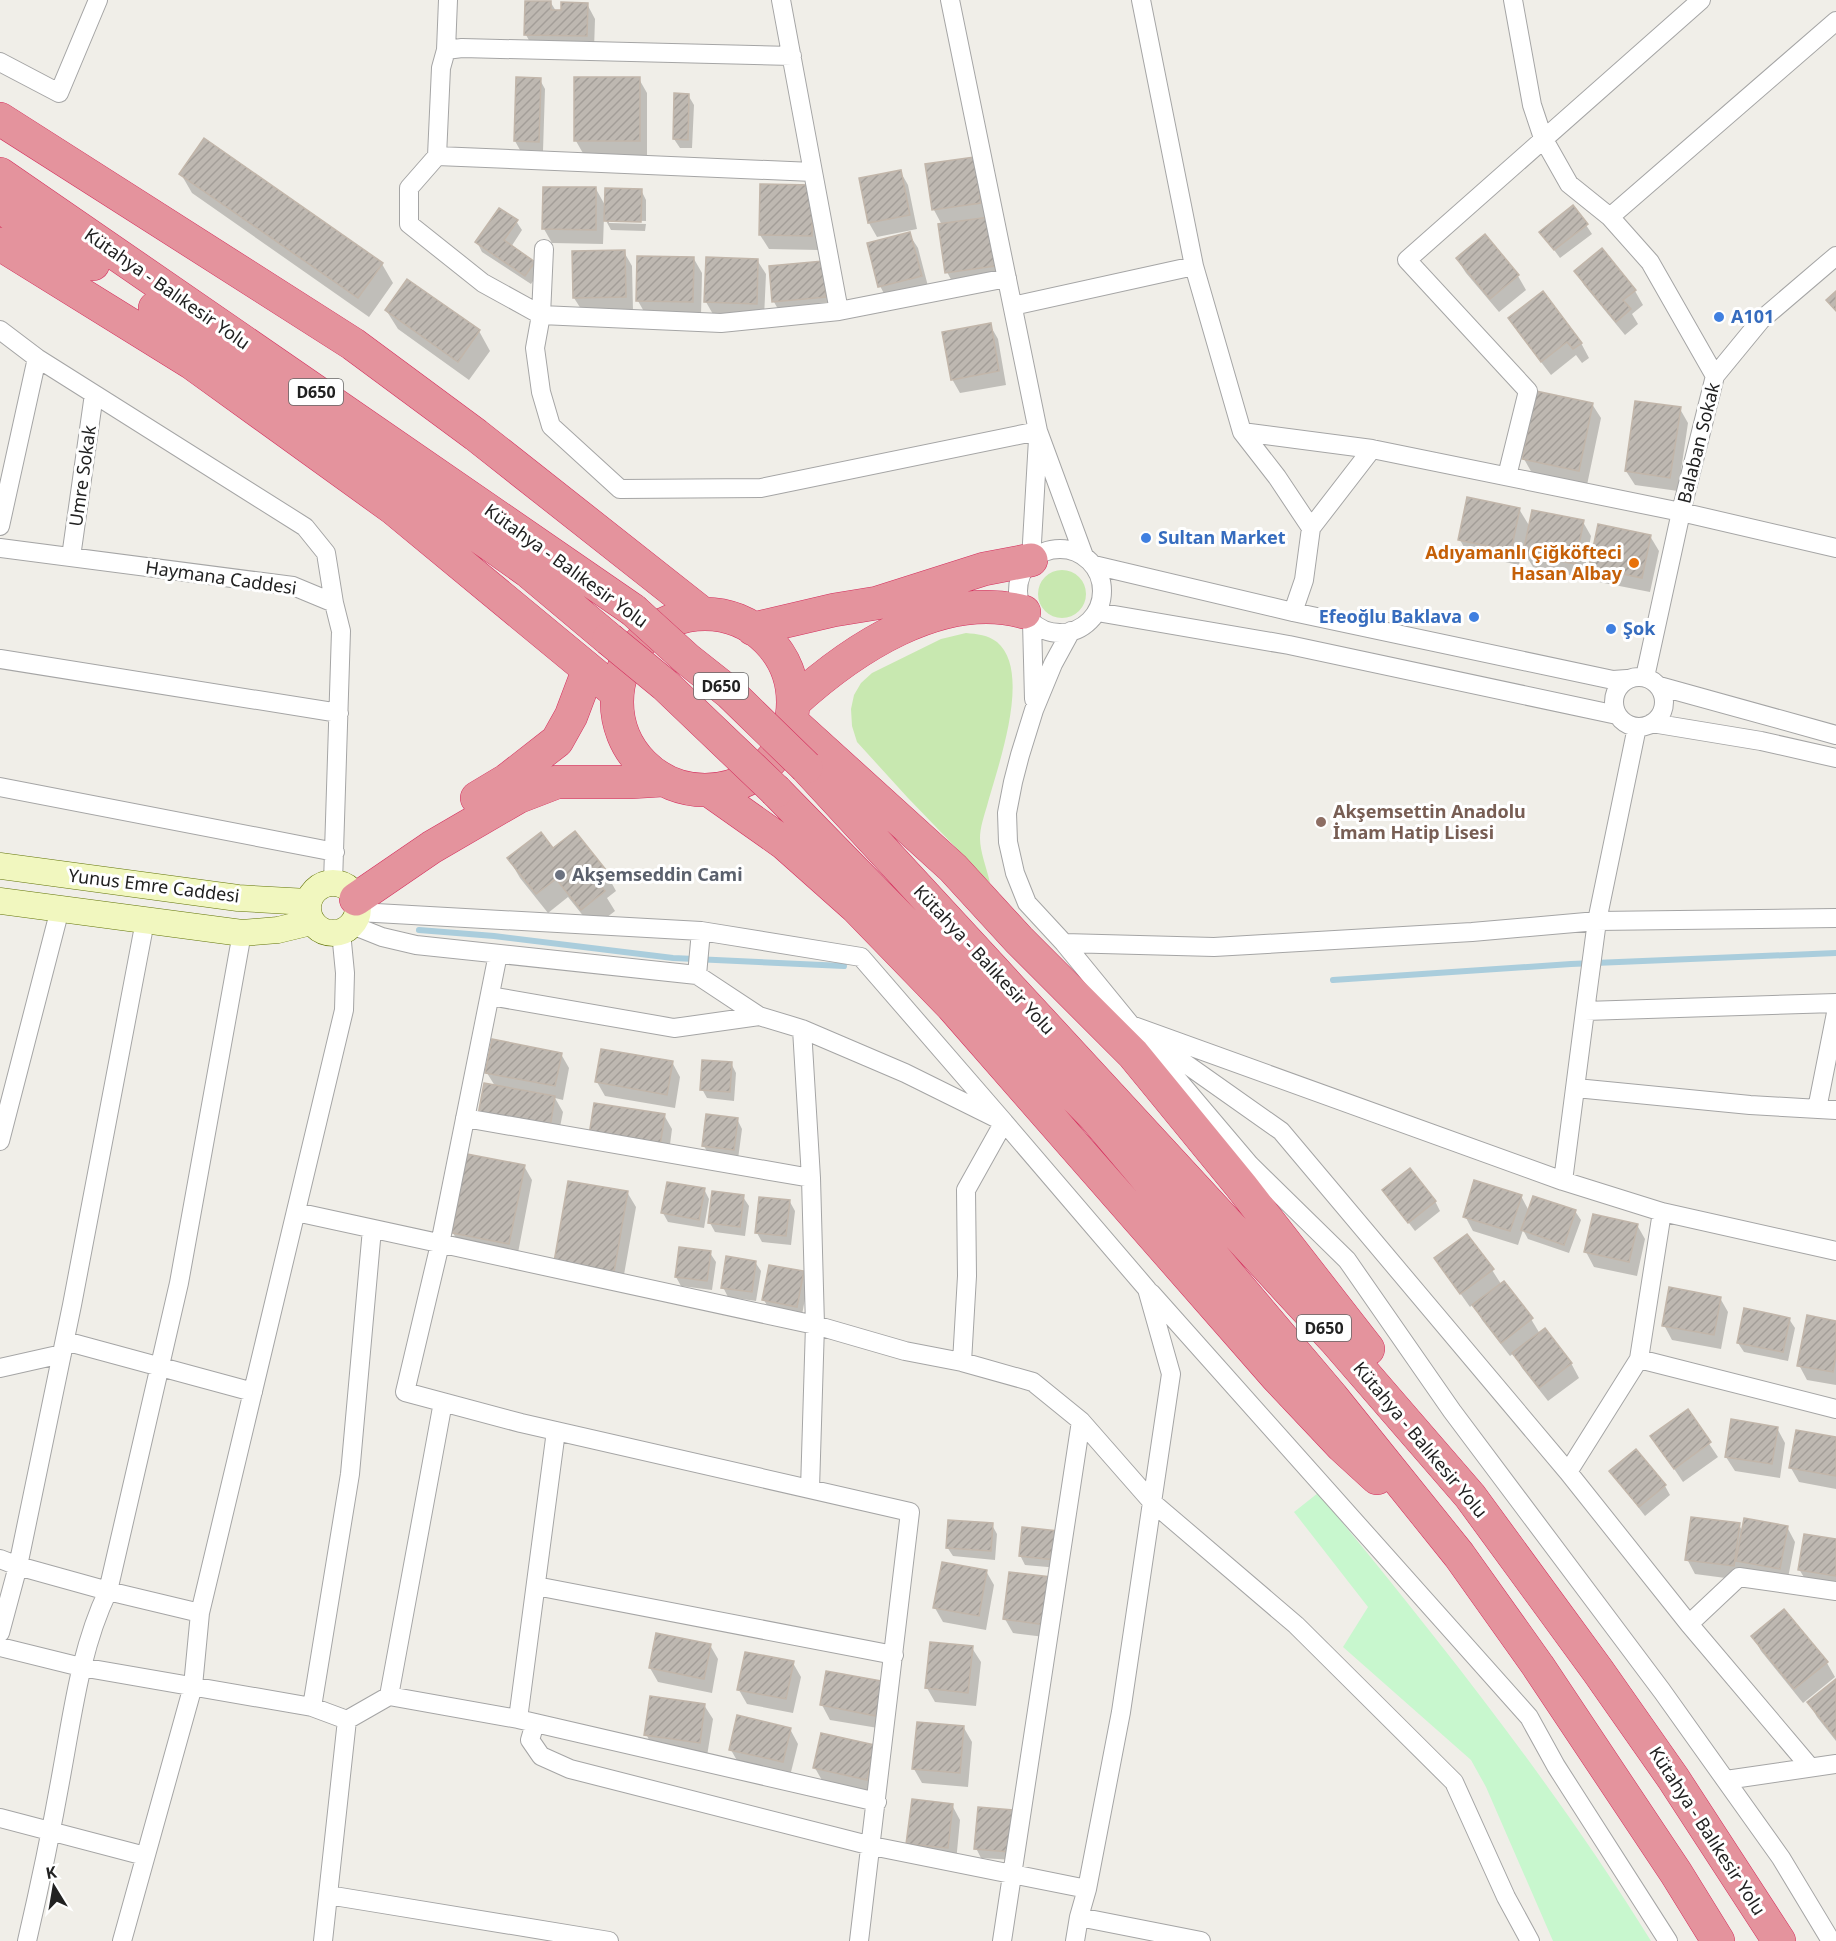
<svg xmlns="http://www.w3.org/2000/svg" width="1836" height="1941" viewBox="0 0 1836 1941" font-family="'Noto Sans',sans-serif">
<defs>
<pattern id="building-hatch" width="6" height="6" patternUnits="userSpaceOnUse" patternTransform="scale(1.5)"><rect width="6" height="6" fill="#beb8b1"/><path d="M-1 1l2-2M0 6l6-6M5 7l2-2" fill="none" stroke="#a39e98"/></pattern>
</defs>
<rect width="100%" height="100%" fill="#f0eee8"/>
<!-- grass -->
<path fill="#c8e8b0" d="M1038 594a24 24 0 1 1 48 0a24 24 0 1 1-48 0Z
M966 633C977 634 988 635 997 642 1033 672 997 768 987 806 984 816 980 828 980 838 980 852 987 869 990 883L908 798 857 742 852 726 851 709 854 695 861 683 872 673 941 639Z"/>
<!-- park -->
<path fill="#c8f7ce" d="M1318 1493C1436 1636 1553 1783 1651 1941H1553L1486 1787 1471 1760 1343 1647 1368 1607 1294 1512Z"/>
<!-- shadow -->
<path fill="#0003" d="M551 3 556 11 587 4 595 19 594 50 534 49 526 35Z
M639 79 647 93V155H584L576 141Z
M540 80 545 89 543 151 520 150 515 141Z
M688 95 694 105 692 148H680L674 139Z
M973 158 1002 280 955 287 947 272 942 225 934 210Z
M900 171 908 185 917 229 877 237 869 223 860 179Z
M181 174 382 264 393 283 369 317 192 193Z
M812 187 819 250 769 249 760 235Z
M596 189 606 207 641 190 646 200V221L609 220V223L646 224 645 231 611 230 604 217 603 244 552 243 544 229Z
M516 221 522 230 511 247 534 263 539 272 531 284 482 252 477 242Z
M1586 225 1592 234 1560 258 1541 232Z
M909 234 918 248 929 290 888 301 880 286Z
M624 252 632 266 633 311 583 312 574 298Z
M694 259 702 273 701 316 646 315 638 301Z
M1457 259 1518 276 1526 290 1499 312 1466 273Z
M757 260 766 274 764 318 714 316 706 302Z
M822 262 833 311 782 316 774 302 770 267Z
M1576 271 1635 291 1643 305 1632 314 1638 324 1625 335 1584 285Z
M407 281 479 331 490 351 469 380 398 329 386 310Z
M1510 318 1581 343 1589 358 1582 363 1576 355 1551 375 1518 332Z
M990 325 998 339 1006 385 960 393 952 379Z
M1592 404 1601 418 1587 485 1532 473 1524 459Z
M1680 409 1688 423 1678 491 1635 485 1626 471Z
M1519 509 1530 527 1583 522 1591 536 1583 578 1533 567 1522 549 1519 565 1468 554 1460 540Z
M1650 536 1659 551 1650 592 1599 582 1591 567Z
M575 834 605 871 616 891 607 898 615 911 593 928 568 897 548 913 520 878 509 859 553 850Z
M561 1054 569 1068 563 1100 555 1098 563 1112 557 1142 495 1086 487 1073Z
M672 1062 680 1077 675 1108 605 1096 597 1082Z
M731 1063 736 1073 734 1101 707 1098 702 1089Z
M595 1104 664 1115 672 1129 668 1160Z
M737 1119 742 1129 738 1159 709 1155 704 1146Z
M524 1166 532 1180 517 1258 461 1247 453 1233Z
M704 1189 709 1199 704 1228 668 1222 663 1213Z
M1384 1190 1435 1201 1440 1211 1415 1231Z
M627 1192 636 1207 622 1286 563 1276Z
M1521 1196 1529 1211H1575L1581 1220 1569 1253 1528 1239 1523 1230 1518 1245 1473 1231 1465 1216Z
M743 1197 749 1206 745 1236 715 1232 710 1223Z
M790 1202 795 1211 791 1245 762 1242 757 1233Z
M1637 1225 1645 1239 1637 1276 1594 1267 1586 1252Z
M710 1253 716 1262 712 1290 681 1286 676 1277Z
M1436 1259 1492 1270 1501 1284 1531 1319 1540 1334 1571 1363 1579 1378 1548 1401 1522 1368 1514 1353 1510 1356 1482 1320 1473 1304 1470 1307Z
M755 1262 761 1271 756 1301 728 1297 723 1287Z
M803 1272 808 1282 802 1315 769 1309 764 1300Z
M1720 1298 1728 1312 1721 1349 1672 1340 1664 1325Z
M1789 1319 1795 1328 1788 1361 1744 1352 1738 1343Z
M1836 1322V1385L1807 1380 1799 1365Z
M1687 1411 1718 1457 1683 1482 1652 1436Z
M1777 1428 1785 1443 1780 1478 1735 1471 1726 1457Z
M1836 1439V1489L1799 1482 1791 1468Z
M1611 1472 1665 1486 1670 1495 1645 1516Z
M992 1525 997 1534 995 1560 953 1556 947 1547Z
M1739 1525 1743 1532 1787 1527 1795 1542 1787 1583 1741 1580 1695 1574 1687 1559Z
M1023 1529 1059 1568 1025 1565 1020 1555Z
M1836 1541V1588L1808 1584 1799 1569Z
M986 1571 994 1585 986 1630 943 1622 935 1608Z
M1059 1593 1053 1638 1013 1633 1005 1619Z
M1753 1636 1827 1663 1835 1677 1803 1703 1761 1651Z
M710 1645 718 1659 712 1693 658 1682 650 1668Z
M972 1648 981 1662 976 1706 935 1702 927 1688Z
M793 1663 801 1677 793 1713 747 1704 739 1690Z
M1836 1680V1741L1817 1717 1809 1703Z
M881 1682 884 1729 830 1720 822 1705Z
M704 1705 713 1719 707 1756 654 1749 646 1734Z
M964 1728 972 1742 968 1787 922 1783 914 1769Z
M790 1729 798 1744 790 1776 739 1764 731 1750Z
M874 1747 875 1794 823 1782 815 1768Z
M952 1805 960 1820 956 1862 916 1858 908 1843Z
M979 1808 1014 1860 981 1858 976 1848Z"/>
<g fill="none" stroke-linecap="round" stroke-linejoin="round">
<!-- stream -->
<path stroke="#aacddc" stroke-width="6" d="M419 930 494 936 673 958 844 966
M1333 980 1571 964 1836 953"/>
</g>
<!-- building -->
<path fill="url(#building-hatch)" stroke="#c2b6aa" stroke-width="1.5" d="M525 1H551V10H561V2L588 3 587 36 524 35Z
M516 77 541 78 539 142 514 141Z
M574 77H640V141H574Z
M674 93 689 94 688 140 673 139Z
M204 138 383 263 358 298 179 174Z
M974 157 981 203 932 210 925 164Z
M901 170 910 215 868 223 859 178Z
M760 184 813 185 812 236 759 235Z
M543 187H596V230L542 229Z
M605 188 642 189 641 222 604 221Z
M1573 205 1588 224 1554 250 1539 232Z
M499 208 518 220 504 240 535 262 525 276 475 242Z
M989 217 995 266 945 273 938 224Z
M910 232 922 276 878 287 867 243Z
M1485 234 1519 275 1490 299 1456 258Z
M1602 248 1636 290 1623 300 1631 309 1616 322 1574 271Z
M625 250 626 297 573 298 572 251Z
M637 256 694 257 693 302 636 301Z
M706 257 758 259 757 304 704 302Z
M823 261 826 297 772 302 769 266Z
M407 279 480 330 458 362 385 310Z
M1543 291 1582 343 1573 349 1567 342 1541 362 1508 318Z
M1836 291V311L1826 300Z
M991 323 999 371 951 380 942 332Z
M1536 391 1593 403 1579 471 1522 459Z
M1635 401 1681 407 1670 478 1625 471Z
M1467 497 1520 508 1511 551 1458 540Z
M1532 510 1584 520 1575 564 1523 553Z
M1598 524 1651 535 1642 578 1589 567Z
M575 831 606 870 595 879 605 891 581 910 556 879 536 894 507 858 541 832 553 848Z
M492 1039 562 1053 555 1086 485 1073Z
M601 1049 673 1061 667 1095 595 1082Z
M702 1060 732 1062 730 1092 700 1090Z
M484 1083 555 1096 550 1128 478 1115Z
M594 1103 665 1114 660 1146 589 1135Z
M706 1114 738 1118 734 1150 702 1146Z
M467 1154 525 1165 509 1244 452 1233Z
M1410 1168 1436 1201 1408 1223 1382 1190Z
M1474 1180 1522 1195 1510 1231 1463 1217Z
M568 1181 628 1191 614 1272 554 1262Z
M667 1182 705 1188 699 1220 661 1213Z
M712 1191 744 1195 740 1227 708 1223Z
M1533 1196 1576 1210 1564 1245 1521 1230Z
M759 1197 790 1200 786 1236 755 1233Z
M1593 1214 1638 1224 1629 1262 1584 1252Z
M1467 1234 1494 1269 1460 1294 1434 1258Z
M679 1247 711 1251 707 1281 675 1277Z
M726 1256 756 1261 752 1292 721 1288Z
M769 1265 804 1271 797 1307 762 1300Z
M1504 1281 1533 1318 1501 1343 1472 1305Z
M1669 1287 1721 1297 1714 1335 1662 1326Z
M1744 1308 1790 1318 1783 1352 1737 1343Z
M1807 1315 1836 1321V1353L1833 1372 1797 1366Z
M1545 1328 1572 1363 1539 1388 1512 1353Z
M1688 1409 1711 1442 1674 1469 1650 1436Z
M1731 1419 1778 1427 1772 1464 1725 1457Z
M1796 1430 1836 1437V1476L1789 1468Z
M1636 1449 1666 1485 1639 1507 1609 1471Z
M1691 1517 1740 1523 1734 1566 1685 1560Z
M1744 1518 1788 1526 1780 1569 1736 1561Z
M948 1520 993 1523 991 1551 946 1548Z
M1022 1527 1058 1531 1055 1560 1019 1556Z
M1804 1534 1836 1539V1576L1798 1570Z
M942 1562 987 1570 979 1616 933 1608Z
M1009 1572 1051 1577 1045 1625 1003 1619Z
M1784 1609 1828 1662 1794 1689 1751 1636Z
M656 1633 711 1644 704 1679 649 1668Z
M930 1642 973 1646 968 1693 925 1688Z
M745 1652 794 1661 786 1699 737 1690Z
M826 1671 882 1681 876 1716 820 1705Z
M1836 1679V1738L1807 1702Z
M650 1696 705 1704 700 1743 644 1735Z
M737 1715 791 1728 783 1762 729 1750Z
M917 1722 964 1726 960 1773 912 1769Z
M821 1733 875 1745 867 1780 813 1768Z
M912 1799 953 1804 948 1848 906 1844Z
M978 1807 1013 1810 1010 1852 974 1849Z"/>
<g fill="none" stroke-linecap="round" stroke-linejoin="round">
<!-- street casing -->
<g stroke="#a5a5a5" stroke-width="20">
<path id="street" d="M781 0 813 172
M950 0 1038 431 1084 556
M1141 0 1194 266 1242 432 1277 477 1311 528
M1513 0 1532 105 1543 138 1569 184 1610 217 1650 262 1715 376
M446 50 448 0
M792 56 462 48 446 50 441 68 437 156 409 188V224L483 283 541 315 721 323 839 311 1007 278
M0 62 59 93 98 0
M437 156 813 172 839 311
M1610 217 1836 21
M544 249 541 315 535 348 541 392 551 426 620 489 761 488 1038 431
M1013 306 1194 266
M0 330 37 358 305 527 326 553 334 603
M1242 432 1372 449 1681 512 1836 548
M1507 476 1528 391 1407 260 1701 0
M0 526 37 358
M0 548 293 586 334 603 341 631 333 883
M1018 591a42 42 0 1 1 84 0a42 42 0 1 1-84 0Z
M71 557 94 394
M1031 560 1038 439
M1094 565 1293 612 1613 680 1627 679
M1097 612 1289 645 1617 715
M1293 612 1304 580 1311 528 1372 449
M1032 622 1034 699
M1071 631 1053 664 1034 710 1020 755 1013 782 1007 813 1008 842 1015 873 1027 903 1064 943 1131 1025 1563 1181 1662 1212 1836 1251
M0 659 339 713
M1614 702a25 25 0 1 1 50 0a25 25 0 1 1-50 0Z
M1645 677 1681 512 1715 376 1761 320 1836 256
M1659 686 1836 735
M1652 723 1761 741 1836 758
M0 787 335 852
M358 912 701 931 861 957 1004 1122 966 1190 967 1276 962 1362
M352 925 382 937 416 945 697 975 759 1016 802 1029 905 1073 1004 1122 1147 1289 1171 1374 1121 1712 1087 1889 1079 1917 1075 1941
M1064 943 1214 947 1472 932 1597 921 1836 918
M498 954 440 1244 405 1392 521 1423 910 1512 859 1941
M697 975 701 931
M490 996 674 1028 759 1016
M1585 1011 1597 921 1637 727
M1133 1027 1250 1165 1347 1260 1452 1411 1662 1691 1781 1858 1831 1941
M802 1029 811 1178 815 1325 810 1489
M1152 1040 1281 1131 1568 1472 1689 1624 1810 1767
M1576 1088 1750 1105 1836 1110
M1817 1109 1836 1013
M465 1118 811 1178
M0 1141 60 909
M1563 1181 1585 1011 1836 1003
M296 1212 815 1325 905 1351 962 1362 1033 1382 1081 1421 1152 1502 1296 1625 1454 1782 1506 1897 1530 1941
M1151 1293 1529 1717 1556 1766 1668 1941
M65 1341 253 1392
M1639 1359 1836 1409
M0 1368 62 1354
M1568 1472 1639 1359 1662 1212
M0 1559 18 1566 108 1591 200 1613
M536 1586 894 1655
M1689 1624 1739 1577 1836 1591
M0 1633 18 1566 72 1305 145 921
M0 1647 81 1667 312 1707 347 1720 323 1941
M389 1696 443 1402
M312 1707 350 1474 372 1229
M518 1719 556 1431
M347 1720 389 1696 518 1719 877 1802
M535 1723 530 1740 541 1756 570 1769 872 1846 1087 1889
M1726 1780 1836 1764
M0 1818 145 1856
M328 1895 609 1941
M1079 1917 1201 1941
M27 1941C40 1885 52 1828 62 1771 73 1711 81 1647 108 1591L179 1283 242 933
M122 1941 193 1686 200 1613 344 1010 345 973 341 932
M1002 1941 1081 1421"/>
</g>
<!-- secondary casing -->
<g stroke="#63750a" stroke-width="27">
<path id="secondary" d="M0 866 238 898 308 902
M308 908a25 25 0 1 1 50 0a25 25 0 1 1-50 0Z
M0 901 242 933 278 930 311 922"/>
</g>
<!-- highway casing -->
<g stroke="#d42f5d" stroke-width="34">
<path id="highway" d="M0 119 353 344 476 435 703 614
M0 174 633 610
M0 207 93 264
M0 244 192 363 393 508 617 693
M155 308 528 571 609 639
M617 702a88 88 0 1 1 176 0a88 88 0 1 1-176 0Z
M753 629 834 610 877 603 984 569 1031 560
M793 703C851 650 941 589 1024 612
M791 721 953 868 1019 940 1133 1054 1241 1186 1368 1349
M806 767 1335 1340 1470 1496 1598 1671 1673 1778 1779 1941
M709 790 784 843 856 907 952 1006 1276 1376 1342 1446 1377 1478
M776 791 1095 1117 1332 1397 1459 1555 1538 1666 1676 1873 1718 1941
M477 798 507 780 557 741 571 716 588 671
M356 899 432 847 518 797 557 782H630L663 780"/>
</g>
<!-- street -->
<use href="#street" stroke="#fff" stroke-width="18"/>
<!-- secondary -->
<use href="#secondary" stroke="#f1f7bf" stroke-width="26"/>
<!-- highway -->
<use href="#highway" stroke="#e4939d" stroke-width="33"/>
<!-- highway-bridge casing -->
<g stroke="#d42f5d" stroke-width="34" stroke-linecap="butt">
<path id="highway-bridge" d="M633 610 687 659 730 693 806 767
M609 639 665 685 776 791"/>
</g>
<!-- highway-bridge -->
<use href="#highway-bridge" stroke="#e4939d" stroke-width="33"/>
</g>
<!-- markers -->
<g fill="#3f7fe0" stroke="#fff" stroke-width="2">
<circle cx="1719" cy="317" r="6"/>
<circle cx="1146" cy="538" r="6"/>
<circle cx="1474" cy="617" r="6"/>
<circle cx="1611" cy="629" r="6"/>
</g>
<circle fill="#e8710a" stroke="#fff" stroke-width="2" cx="1634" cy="563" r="6"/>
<circle fill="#8d6e63" stroke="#fff" stroke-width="2" cx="1321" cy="822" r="6"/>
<circle fill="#6b7280" stroke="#fff" stroke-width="2" cx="560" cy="875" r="6"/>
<g text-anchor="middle" stroke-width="6" stroke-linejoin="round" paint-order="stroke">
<!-- shield labels -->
<g fill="#fff" stroke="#646464" stroke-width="1.5">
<rect x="289" y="379" width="54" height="26" rx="4.5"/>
<rect x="694" y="673" width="54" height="26" rx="4.5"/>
<rect x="1297" y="1315" width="54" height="26" rx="4.5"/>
</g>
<g font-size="16" font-weight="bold" fill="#212121">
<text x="316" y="398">D650</text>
<text x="721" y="692">D650</text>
<text x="1324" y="1334">D650</text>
</g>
<!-- street labels -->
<g font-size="18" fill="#212121" stroke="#fff">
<text transform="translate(167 289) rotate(35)" y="6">Kütahya - Balıkesir Yolu</text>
<text transform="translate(1699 443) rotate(-76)" y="6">Balaban Sokak</text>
<text transform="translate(83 476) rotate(-82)" y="6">Umre Sokak</text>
<text transform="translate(566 566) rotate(36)" y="6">Kütahya - Balıkesir Yolu</text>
<text transform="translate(221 578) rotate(8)" y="6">Haymana Caddesi</text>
<text transform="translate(154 886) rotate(7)" y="6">Yunus Emre Caddesi</text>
<text transform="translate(984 960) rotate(47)" y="6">Kütahya - Balıkesir Yolu</text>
<text transform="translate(1420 1440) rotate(50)" y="6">Kütahya - Balıkesir Yolu</text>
<text transform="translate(1707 1831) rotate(57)" y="6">Kütahya - Balıkesir Yolu</text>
</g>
<!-- shop labels -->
<g font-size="18" font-weight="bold" fill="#366cbe" stroke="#fff" text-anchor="start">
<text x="1731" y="323">A101</text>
<text x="1158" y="544">Sultan Market</text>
<text x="1462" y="623" text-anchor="end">Efeoğlu Baklava</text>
<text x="1623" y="635">Şok</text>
</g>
<!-- food labels -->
<g font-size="18" font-weight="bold" fill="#c56008" stroke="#fff" text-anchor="end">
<text x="1622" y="559">Adıyamanlı Çiğköfteci<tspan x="1622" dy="21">Hasan Albay</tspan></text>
</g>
<!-- education labels -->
<g font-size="18" font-weight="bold" fill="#785e54" stroke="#fff" text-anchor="start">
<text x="1333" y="818">Akşemsettin Anadolu<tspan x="1333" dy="21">İmam Hatip Lisesi</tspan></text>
</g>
<!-- worship labels -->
<g font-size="18" font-weight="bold" fill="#5b616d" stroke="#fff" text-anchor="start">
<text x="572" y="881">Akşemseddin Cami</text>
</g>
</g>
<!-- north arrow -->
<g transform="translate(54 1887) rotate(349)" stroke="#ffffff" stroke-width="4.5" paint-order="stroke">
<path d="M0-4.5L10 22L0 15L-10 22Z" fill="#212121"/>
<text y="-9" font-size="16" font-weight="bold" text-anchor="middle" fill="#212121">K</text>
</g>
</svg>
